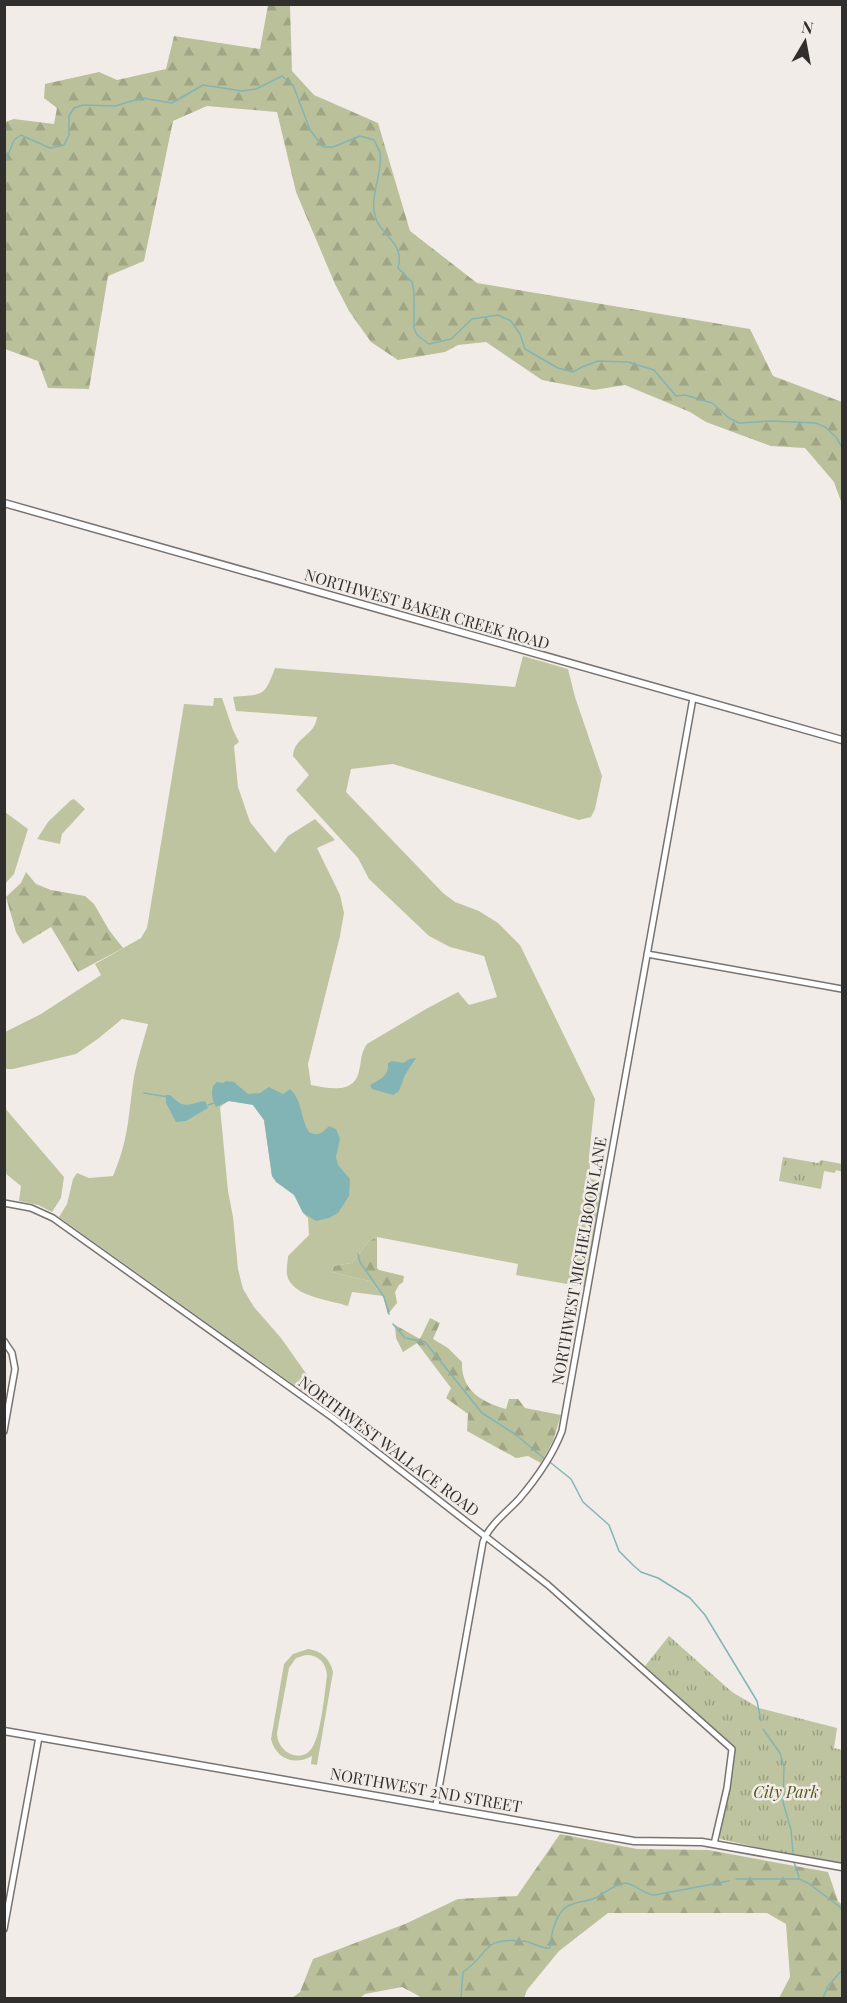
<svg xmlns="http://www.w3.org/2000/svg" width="847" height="2003" viewBox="0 0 847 2003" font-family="'Playfair Display',serif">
<defs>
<pattern id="forest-firs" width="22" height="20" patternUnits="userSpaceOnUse" patternTransform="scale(1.5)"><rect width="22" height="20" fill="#bac09a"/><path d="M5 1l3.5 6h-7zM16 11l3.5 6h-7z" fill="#a0a585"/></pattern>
<pattern id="park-tufts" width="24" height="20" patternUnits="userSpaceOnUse" patternTransform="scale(1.5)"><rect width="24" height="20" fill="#bfc4a0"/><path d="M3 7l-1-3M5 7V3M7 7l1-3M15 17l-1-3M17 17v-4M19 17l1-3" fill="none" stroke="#9ca083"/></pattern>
</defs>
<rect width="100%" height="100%" fill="#f2ece8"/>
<!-- grass -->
<path fill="#bfc4a0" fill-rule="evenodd" d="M523 656 568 669 575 697 602 776 595 809 591 817 579 820 393 764 351 769 346 792 443 893 455 902 479 911 498 923 520 945 595 1099 589 1157 591 1179 603 1181 584 1287 516 1275 518 1264 377 1237 369 1241 352 1263 333 1266 332 1272 370 1281 383 1296 352 1292 348 1306C330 1300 292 1297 287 1275 286 1269 288 1261 288 1256L309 1235 308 1218C301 1212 300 1204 295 1196 289 1188 278 1185 272 1176L264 1120 252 1104 228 1101 220 1107 228 1191 233 1217 238 1269 243 1289 254 1307 281 1338 310 1379 307 1389 301 1390 59 1217 67 1204 73 1179 77 1173 89 1178 113 1176C128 1141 128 1120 133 1083 136 1063 143 1043 148 1024L122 1019 99 1038 76 1054 13 1069H5V1032L41 1014 101 975 95 964 141 938 147 928 184 704 213 706 214 698H222L233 730 239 742 234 746 238 787 250 822 275 853 288 836 315 819 335 840 317 848 340 895 344 913 340 936 308 1064 311 1085C328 1088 354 1095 359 1071 362 1060 360 1054 367 1044L426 1009 458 992 469 1005 497 997 484 956 450 947 429 936 369 879 358 858 296 790 309 775 293 756C294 737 315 736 317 717L236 711 233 697C263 694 264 698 275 668L515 687Z
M74 799 85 809 62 834 60 844 37 839 48 822 71 800Z
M5 812 28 829 14 874 5 884Z
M4 1107 64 1177 61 1198 52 1212 38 1205 19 1201 21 1186 5 1173Z
M308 1649C322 1651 330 1659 333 1672L317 1765 311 1764 312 1756C294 1766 276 1759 271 1739L284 1664 293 1654ZM306 1655C318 1655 326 1662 327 1675 325 1691 321 1731 314 1744 305 1766 277 1754 277 1733L289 1668 296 1658Z"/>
<!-- forest -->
<path fill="url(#forest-firs)" d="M268 5H290L292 71 314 95 378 123 410 231 477 283 750 329 773 376 842 402V504L834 482 805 448 771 446 706 422 690 412 625 385 594 390 542 380 486 342 458 345 445 352 398 360 371 342 349 311 335 284 296 192 277 112 207 106 173 121 144 261 108 276 89 389 48 388 38 361 5 349V122L14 119 54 124 57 108 44 98 45 84 99 72 117 80 166 69 174 36 260 49Z
M26 872 36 884 51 890 85 896 94 904 109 930 123 948 78 972 51 927 23 944 16 932 6 897 21 883Z
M377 1237V1268L379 1270 404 1276 403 1282 399 1285 395 1292 397 1303 388 1314 383 1296 370 1281 332 1272 333 1266 352 1263 369 1241Z
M430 1318 440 1323 433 1339 448 1348 462 1362C461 1391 482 1402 506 1409L509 1399H518L525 1408 561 1415 553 1441 541 1463 528 1456 516 1458 467 1431 468 1414 446 1398 451 1388 417 1343 403 1352 396 1338 395 1325 420 1339Z
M560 1834 637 1849 708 1850 828 1872 838 1901 842 1905V1998H779L790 1977 786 1924 767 1913H608L559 1951 527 1990 524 1998H420L419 1996 402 1987 365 1994 360 1998H292L300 1992 313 1959 405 1924 458 1899 517 1896Z"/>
<!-- park -->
<path fill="url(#park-tufts)" d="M783 1157 818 1163 821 1160 842 1164V1172L836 1170 835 1173 824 1171 821 1189 779 1181Z
M669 1636 732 1692 759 1708 837 1728 834 1748 842 1750V1867L720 1839V1829L735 1752 732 1744 645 1666Z"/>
<!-- water -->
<path fill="#83b4b5" d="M416 1058 405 1075 399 1091 393 1095 372 1089 370 1085C381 1079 389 1076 388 1063L392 1061 403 1063 410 1059Z
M226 1081 234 1082 248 1094 260 1093 269 1087 283 1094 290 1089C303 1101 300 1118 309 1132 318 1137 322 1133 329 1126L336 1129 340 1139 336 1157 338 1165 350 1179 349 1196 338 1213 329 1218 316 1221 303 1213 294 1195 276 1182 272 1176 264 1120 253 1105 229 1101 216 1107C212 1099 211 1094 213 1086L217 1082 223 1083Z
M166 1095H170C186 1110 186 1104 205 1101L208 1108 186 1121 176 1122 166 1103Z"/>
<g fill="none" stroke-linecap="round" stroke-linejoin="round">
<!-- stream -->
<path stroke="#83b4b5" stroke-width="1.5" d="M4 165 14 140 21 135 50 148 64 145 69 135V116L74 108 83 105 115 106 142 98 172 103 203 85 242 91 256 89 282 76 293 85 310 130 323 147H333L360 136 374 140C376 144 379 149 380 153 383 174 368 199 376 219 382 236 405 243 398 268L412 282 414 292V328L417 335 429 344 451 339 472 319 498 315 511 321 520 334 525 349 558 368 573 372 582 367 598 361 628 362 654 370 676 396 685 395 712 403 729 418 739 423 772 421 816 423 825 427 836 437 842 447
M144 1093 168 1097 166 1096
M208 1105 214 1103
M358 1254 360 1262 384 1297 389 1314
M393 1324 405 1338 425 1342 482 1413 515 1434 545 1459
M551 1463 571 1479 583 1502 609 1525 619 1551 634 1566 641 1572 658 1578 690 1598 705 1615 757 1701 761 1721
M763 1729 780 1753 784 1767 783 1802 791 1830 793 1853
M794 1862 799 1877
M736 1879H799L808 1883 840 1907 842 1911
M461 1998 463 1972C491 1953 481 1937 522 1941 532 1941 539 1949 550 1948 551 1935 555 1913 568 1906 576 1901 587 1902 595 1898 604 1894 616 1883 625 1883 636 1884 644 1895 655 1895L729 1881
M823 1998 828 1986 842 1970"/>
<!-- tertiary casing -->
<g stroke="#797370" stroke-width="8">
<path id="tertiary" d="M647 954 842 989
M4 1203 31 1208 53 1218 333 1418 548 1585 732 1749 727 1788 714 1844
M4 1341 12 1353 15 1369 4 1431
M436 1805 483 1542C489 1525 507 1512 519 1499 537 1478 552 1457 562 1431L693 698
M4 1929 39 1737"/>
</g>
<!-- secondary casing -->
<g stroke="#797370" stroke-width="9">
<path id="secondary" d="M4 503 842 740
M4 1731 634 1841 702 1842 842 1867"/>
</g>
<!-- tertiary -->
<use href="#tertiary" stroke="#fff" stroke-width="5"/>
<!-- secondary -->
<use href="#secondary" stroke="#fff" stroke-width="6"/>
</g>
<g text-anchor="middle" stroke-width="5" stroke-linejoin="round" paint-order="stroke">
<!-- street labels -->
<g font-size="16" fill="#312f2d" stroke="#f2ece8">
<text transform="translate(427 609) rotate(16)" y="6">NORTHWEST BAKER CREEK ROAD</text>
<text transform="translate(579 1261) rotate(-80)" y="6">NORTHWEST MICHELBOOK LANE</text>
<text transform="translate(389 1446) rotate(37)" y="6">NORTHWEST WALLACE ROAD</text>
<text transform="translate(426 1790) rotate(10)" y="6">NORTHWEST 2ND STREET</text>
</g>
<!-- park labels -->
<g font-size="16" font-style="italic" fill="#51561a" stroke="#f2ece8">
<text x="786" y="1798">City Park</text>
</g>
</g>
<!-- border -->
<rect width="847" height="2003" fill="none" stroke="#312f2d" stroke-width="12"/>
<!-- north arrow -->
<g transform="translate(805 42) rotate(10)" stroke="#f2ece8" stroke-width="4.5" paint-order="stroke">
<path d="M0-4.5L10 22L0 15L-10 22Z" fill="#312f2d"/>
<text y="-9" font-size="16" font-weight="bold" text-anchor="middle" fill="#312f2d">N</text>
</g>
</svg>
